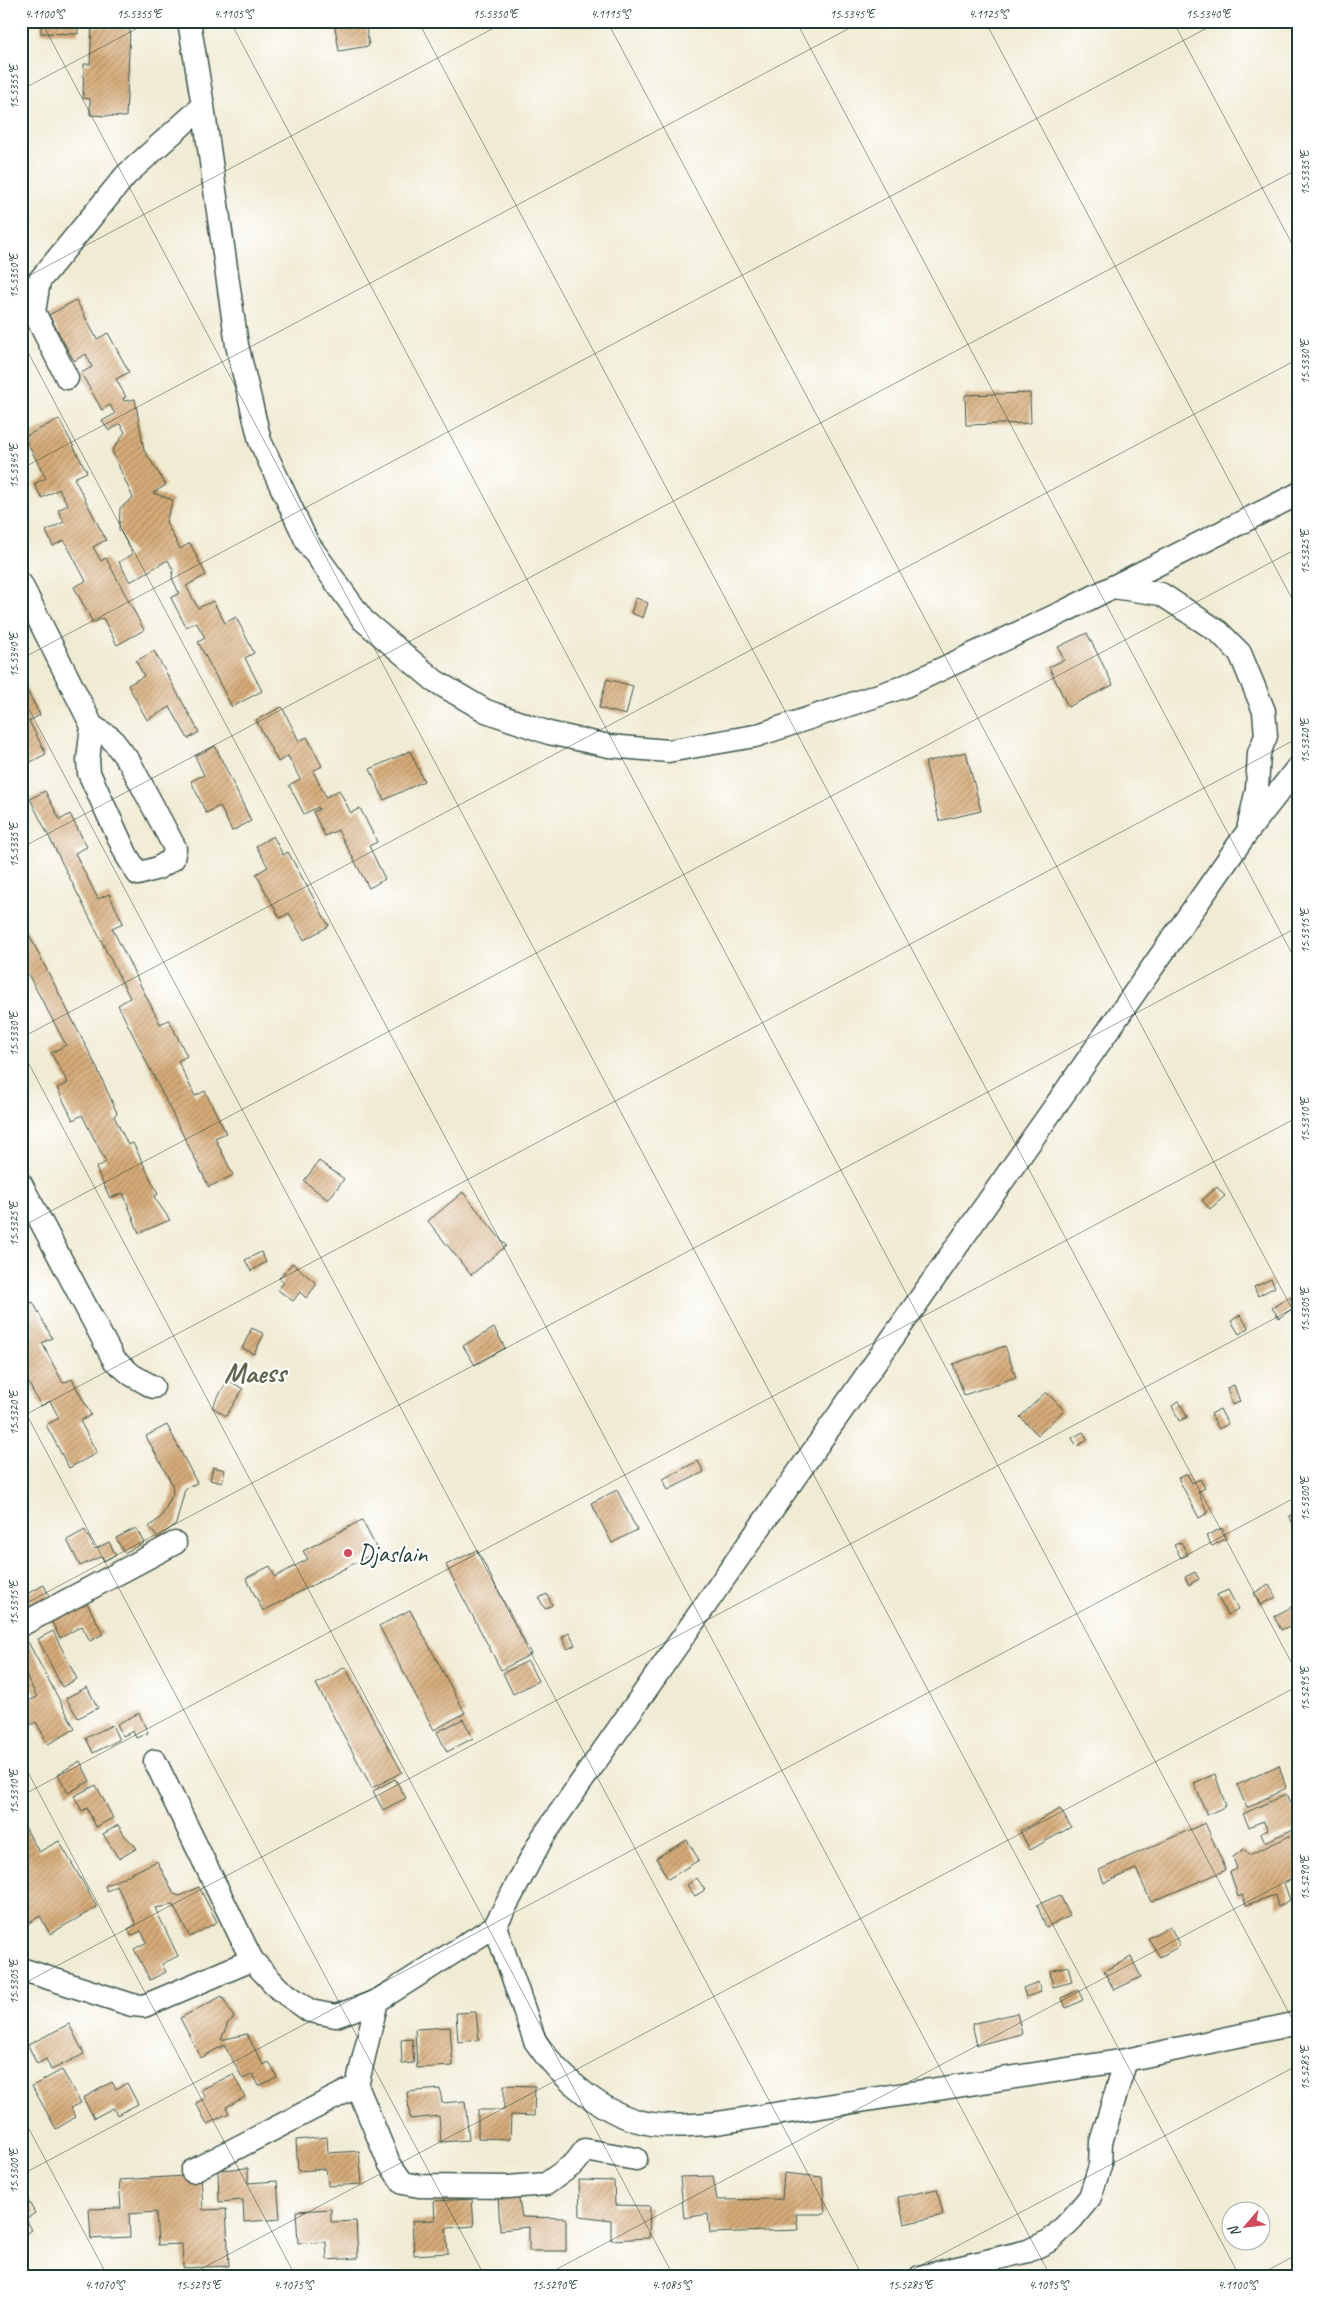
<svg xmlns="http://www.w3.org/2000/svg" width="1319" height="2298" viewBox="0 0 1319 2298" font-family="Caveat,sans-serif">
<defs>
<pattern id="building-hatch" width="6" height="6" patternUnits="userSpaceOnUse" patternTransform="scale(1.25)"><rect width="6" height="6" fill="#d6ab78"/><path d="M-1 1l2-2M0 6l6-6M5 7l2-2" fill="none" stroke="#ad8c63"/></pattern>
</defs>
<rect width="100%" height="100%" fill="#fff"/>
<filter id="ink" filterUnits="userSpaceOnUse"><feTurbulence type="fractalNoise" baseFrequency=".02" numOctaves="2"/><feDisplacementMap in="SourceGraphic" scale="10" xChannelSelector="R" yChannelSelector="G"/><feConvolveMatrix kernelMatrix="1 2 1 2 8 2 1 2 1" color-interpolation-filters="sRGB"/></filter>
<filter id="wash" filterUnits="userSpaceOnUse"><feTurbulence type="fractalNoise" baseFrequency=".0096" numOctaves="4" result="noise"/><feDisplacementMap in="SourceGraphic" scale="20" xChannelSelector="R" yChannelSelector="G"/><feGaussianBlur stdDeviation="1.12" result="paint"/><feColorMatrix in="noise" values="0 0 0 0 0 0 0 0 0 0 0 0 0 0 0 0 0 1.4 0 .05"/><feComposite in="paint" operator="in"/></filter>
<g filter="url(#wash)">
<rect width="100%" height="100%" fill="#f0ebd3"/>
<g id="blocks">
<!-- building -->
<path fill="url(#building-hatch)" d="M41 21H78V34L41 33Z
M334 21H365L369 46 339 51Z
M92 26 130 29 126 117 90 115V99L83 98 84 64H90Z
M76 300 97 339 108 333 129 372 116 379 126 397 123 398 124 401 135 399 144 450 166 485 153 493 173 500 166 522 180 549 190 543 206 575 186 586 198 608 213 601 225 623 236 617 254 653 245 658 262 691 232 707 198 642 205 638 196 622 186 627 171 598 179 593 172 578 173 570 168 560 130 582 119 562 133 554 119 529 120 508 133 498 112 451 125 432 120 424 109 431 102 421 115 414 110 405 102 410 81 373 92 367 86 354 74 361 49 315Z
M1030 393 1031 423 966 425 965 395Z
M59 419 87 472 74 478 106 540 93 547 101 561 106 558 144 630 117 645 103 618 93 623 74 587 86 581 64 540 53 546 46 531 64 522 58 510 68 505 59 489 42 498 34 484 46 478 24 437Z
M636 598 648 603 643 618 631 613Z
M1087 633 1113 685 1068 707 1049 667 1064 660 1058 647Z
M154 651 199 732 188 739 170 707 147 720 128 685 144 676 136 661Z
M21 679 40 715 29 721 46 754 23 766 21 762Z
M607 679 633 686 626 715 599 708Z
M282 707 299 741 307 737 322 766 313 771 326 797 339 790 351 813 360 808 377 842 369 846 385 879 369 888 338 830 325 836 313 812 319 809 318 807 304 814 289 785 300 779 288 756 278 762 256 720Z
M215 746 251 821 232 831 220 806 206 813 191 781 204 775 195 756Z
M410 751 424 781 384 800 370 769Z
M966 752 981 811 939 821 925 762Z
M45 791 60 820 70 814 87 847 75 853 98 899 109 894 123 923 112 928 160 1024 169 1020 187 1056 178 1061 195 1096 205 1091 226 1133 215 1138 233 1175 209 1187 118 1005 130 998 30 799Z
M273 836 283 855 288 852 329 926 304 940 289 913 280 918 256 874 268 867 256 846Z
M21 919 96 1066 117 1113 114 1116 128 1145 133 1143 158 1194 154 1197 170 1220 139 1233 123 1193 110 1198 96 1168 106 1162 82 1115 73 1120 57 1088 68 1083 51 1053 66 1045 21 961Z
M319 1161 344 1179 328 1200 304 1181Z
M1217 1187 1225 1196 1210 1209 1202 1200Z
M463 1192 506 1246 471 1275 428 1221Z
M261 1252 266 1262 251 1271 245 1260Z
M292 1263 317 1284 306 1298 300 1292 293 1301 278 1290 284 1282 279 1278Z
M1271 1279 1275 1287 1258 1296 1254 1287Z
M1289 1297 1296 1306 1279 1318 1272 1308Z
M33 1302 52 1338 42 1343 63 1383 72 1379 91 1415 80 1421 97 1453 69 1468 46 1425 59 1418 50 1401 41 1406 21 1369V1304L23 1307Z
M1240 1315 1249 1328 1239 1334 1231 1321Z
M252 1328 264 1334 254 1354 242 1348Z
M494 1328 505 1348 475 1365 463 1346Z
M1005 1346 1016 1377 964 1395 953 1364Z
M228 1380 243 1389 226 1416 212 1407Z
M1234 1385 1240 1402 1232 1405 1227 1388Z
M1046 1392 1064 1410 1038 1435 1020 1417Z
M1179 1401 1187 1417 1179 1421 1172 1406Z
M1220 1409 1228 1424 1219 1429 1211 1414Z
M167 1425 197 1483 185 1489 176 1524 158 1538 149 1527 162 1516 173 1493 172 1484 146 1436Z
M1083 1432 1088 1440 1077 1446 1072 1438Z
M698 1461 704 1472 668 1490 663 1479Z
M213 1467 225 1470 222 1483 210 1480Z
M1187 1474 1192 1483 1200 1479 1205 1488 1198 1492 1208 1513 1199 1518 1178 1478Z
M617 1490 637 1530 612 1543 591 1503Z
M1298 1511V1533L1289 1516Z
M362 1520 378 1551 263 1611 246 1578 270 1566 275 1577 308 1559 303 1551Z
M136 1528 144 1543 124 1553 116 1538Z
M1222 1528 1227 1538 1212 1546 1206 1536Z
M85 1530 95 1549 109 1542 116 1555 104 1561 102 1556 80 1566 67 1540Z
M1181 1542 1188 1555 1181 1558 1174 1545Z
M477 1550 531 1654 501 1670 446 1565Z
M1195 1572 1199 1579 1189 1585 1185 1577Z
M44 1585 50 1598 21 1612V1597Z
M1269 1585 1276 1597 1260 1605 1254 1593Z
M1228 1590 1238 1609 1227 1615 1217 1595Z
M547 1594 552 1605 545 1609 539 1598Z
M84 1597 103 1634 90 1641 82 1626 60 1638 48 1615Z
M1294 1606 1298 1613V1622L1281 1630 1274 1616Z
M410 1610 465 1713 434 1730 379 1626Z
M21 1629 75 1729 48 1744 36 1722 21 1730V1705L37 1697 25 1673 21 1675Z
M53 1631 77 1679 62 1687 38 1639Z
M569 1633 575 1645 568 1649 562 1637Z
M528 1661 538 1681 513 1694 503 1673Z
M345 1667 402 1772 372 1788 316 1684Z
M87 1687 98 1708 78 1718 66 1698Z
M139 1713 148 1733 136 1738 133 1731 123 1736 117 1724Z
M463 1719 473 1738 447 1752 437 1732Z
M112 1725 119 1740 93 1753 86 1738Z
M80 1761 90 1781 68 1793 58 1774Z
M1279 1765 1286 1788 1247 1808 1237 1785Z
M1215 1774 1226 1806 1207 1815 1194 1783Z
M395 1779 406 1798 383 1810 373 1791Z
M96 1785 113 1818 96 1827 87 1808 82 1811 74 1796Z
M1286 1794 1298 1820V1827L1265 1842 1261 1833 1268 1830 1263 1821 1249 1827 1243 1814Z
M1060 1809 1071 1827 1030 1850 1020 1831Z
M21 1820 39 1852 59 1841 97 1907 50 1934 40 1916 21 1927Z
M1205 1823 1226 1870 1151 1902 1136 1869 1104 1883 1099 1870Z
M118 1825 125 1836 137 1848 119 1859 103 1834Z
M1298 1832V1878L1284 1883 1290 1900 1278 1907 1275 1895 1246 1905 1242 1895 1238 1897 1230 1872 1237 1869 1233 1857 1244 1849 1249 1855Z
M687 1840 699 1860 668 1879 656 1858Z
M157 1861 174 1894 180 1896 199 1887 217 1922 190 1937 173 1905 155 1908 178 1956 162 1964 166 1972 150 1980 134 1949 147 1942 141 1931 131 1936 128 1929 136 1924 117 1886 107 1891 105 1886Z
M697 1878 705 1890 695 1896 687 1885Z
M1060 1895 1070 1916 1046 1927 1037 1905Z
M1170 1926 1180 1946 1160 1957 1148 1938Z
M1131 1957 1141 1977 1114 1990 1104 1971Z
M1068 1966 1072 1982 1053 1987 1050 1971Z
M1038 1982 1041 1992 1026 1997 1023 1988Z
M1078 1990 1083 2000 1066 2008 1062 1998Z
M222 1996 234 2018 228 2023 221 2040 247 2034 263 2065 269 2062 277 2077 259 2086 253 2074 243 2079 224 2045 201 2058 180 2018Z
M476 2012 479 2040 458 2042 456 2013Z
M1017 2013 1022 2034 977 2045 972 2024Z
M69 2024 84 2054 51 2070 46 2059 37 2064 28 2045Z
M450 2027 453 2066 417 2068 415 2029Z
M412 2039 414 2063 402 2064 401 2040Z
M62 2070 81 2103 71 2108 76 2117 56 2129 32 2086Z
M233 2074 245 2097 226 2107 229 2113 207 2124 196 2103 206 2098 201 2090Z
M112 2082 116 2089 127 2083 138 2104 117 2115 113 2108 94 2118 83 2098Z
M504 2085 535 2086 534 2116 511 2115 510 2139 478 2138V2110H504Z
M440 2089 442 2103 465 2101 469 2140 441 2142 439 2116 410 2119 407 2092Z
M327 2137 328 2153 359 2151 362 2184 328 2186 326 2169 298 2171 296 2140Z
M248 2168V2183L277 2181 280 2219 244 2222 243 2200 219 2202 218 2170Z
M784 2173 822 2177 825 2214H796L798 2230 710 2233 708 2214 684 2218 680 2177 713 2176 717 2200 782 2199Z
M201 2175 203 2210 226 2209 229 2266 183 2268 182 2244 158 2245 156 2212 129 2214 130 2237 91 2239 89 2209 121 2208 119 2180Z
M579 2180 614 2181 615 2205 650 2206 649 2238 611 2240V2220L580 2216Z
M21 2188 35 2213 26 2219 32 2230 21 2236Z
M937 2189 943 2215 904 2224 898 2197Z
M498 2193H518L522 2217 566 2218V2251H529V2227L500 2230Z
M472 2199 474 2226 446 2228 448 2253 414 2255 412 2221 435 2220 434 2201Z
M331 2209V2222L356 2221 358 2258 327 2260 326 2242 298 2243 296 2211Z"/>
</g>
</g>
<g filter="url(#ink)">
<use href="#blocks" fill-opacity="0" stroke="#3e574c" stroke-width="1"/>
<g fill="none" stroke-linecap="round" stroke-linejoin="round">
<!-- street casing -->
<g stroke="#3e574c" stroke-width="25">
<path id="street" d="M189 21 203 106 237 345 260 441 307 542 363 620 435 681 486 711 549 733 609 746 668 751 755 736 903 687 1063 612 1298 494
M67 378 34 312 39 281 126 175 203 106
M21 584 92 726 88 760 89 773 127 856 138 874 158 868 173 859 175 848 130 763 111 738 92 726
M1113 587 1161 594 1219 632 1240 653 1264 711 1266 736 1259 753 1257 789 1249 825
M21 1184 114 1360 132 1375 153 1387
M21 1625 175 1543
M155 1761 252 1960 279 1989 310 2011 336 2016 377 2001 495 1926 542 1838 1248 831 1298 767
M495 1926 535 2041C561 2079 605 2117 652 2124 674 2127 695 2125 717 2123L1126 2060 1298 2023
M21 1969 132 2005 144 2006 252 1960
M377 2001 357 2086 389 2163 403 2183 419 2186 508 2187 546 2184 575 2163 585 2150 636 2159
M192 2171 357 2086
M920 2277 1028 2251 1051 2240 1072 2219 1090 2197 1100 2166 1101 2142 1126 2060"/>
</g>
<!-- street -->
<use href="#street" stroke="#fff" stroke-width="22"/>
</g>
</g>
<!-- ticks -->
<path fill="none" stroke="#1f3d34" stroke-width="1" stroke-opacity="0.45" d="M41 21 1240 2277M230 21 1298 2030M418 21 1298 1675M607 21 1298 1320M796 21 1298 965M985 21 1298 610M1173 21 1298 255M21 90 151 21M21 280 507 21M21 339 1051 2277M21 469 863 21M21 659 1220 21M21 694 863 2277M21 848 1298 169M21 1038 1298 359M21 1049 674 2277M21 1227 1298 548M21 1404 485 2277M21 1417 1298 738M21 1606 1298 927M21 1759 296 2277M21 1796 1298 1117M21 1985 1298 1306M21 2114 108 2277M21 2175 1298 1496M186 2277 1298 1686M542 2277 1298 1875M899 2277 1298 2065M1255 2277 1298 2254"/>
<!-- markers -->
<circle fill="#d1495b" stroke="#fff" stroke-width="2" cx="348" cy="1553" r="5"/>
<g text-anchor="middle" stroke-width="4" stroke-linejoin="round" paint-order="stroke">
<!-- poi labels -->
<g font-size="25" fill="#1f3d34" stroke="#fff" text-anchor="start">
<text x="358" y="1562">Djaslain</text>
</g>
<!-- quarter labels -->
<g font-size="28" font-weight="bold" fill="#5f644c" stroke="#fff">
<text x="255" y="1382">Maess</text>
</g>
</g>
<!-- margin -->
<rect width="1319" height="2298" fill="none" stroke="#fff" stroke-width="55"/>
<!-- north arrow -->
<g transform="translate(1246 2226) rotate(242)"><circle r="24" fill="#ffffff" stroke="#a5b1ae"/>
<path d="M0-4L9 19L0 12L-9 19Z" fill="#d1495b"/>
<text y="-8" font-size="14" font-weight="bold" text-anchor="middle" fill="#1f3d34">N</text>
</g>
<rect x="28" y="28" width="1264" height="2242" fill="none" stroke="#1f3d34" stroke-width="2"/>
<g font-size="12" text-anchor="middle" fill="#1f3d34">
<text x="44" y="18">4.1100°S</text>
<text x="139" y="18">15.5355°E</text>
<text x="233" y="18">4.1105°S</text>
<text x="495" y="18">15.5350°E</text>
<text x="610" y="18">4.1115°S</text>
<text x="852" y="18">15.5345°E</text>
<text x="988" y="18">4.1125°S</text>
<text x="1208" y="18">15.5340°E</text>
<text transform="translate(14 87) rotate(-90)" y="4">15.5355°E</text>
<text transform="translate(1305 173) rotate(-90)" y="4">15.5335°E</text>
<text transform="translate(14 276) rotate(-90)" y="4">15.5350°E</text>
<text transform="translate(1305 362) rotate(-90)" y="4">15.5330°E</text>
<text transform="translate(14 466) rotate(-90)" y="4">15.5345°E</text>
<text transform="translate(1305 552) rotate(-90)" y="4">15.5325°E</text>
<text transform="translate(14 655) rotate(-90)" y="4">15.5340°E</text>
<text transform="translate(1305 741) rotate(-90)" y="4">15.5320°E</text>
<text transform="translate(14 845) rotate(-90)" y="4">15.5335°E</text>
<text transform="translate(1305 931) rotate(-90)" y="4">15.5315°E</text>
<text transform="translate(14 1034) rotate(-90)" y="4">15.5330°E</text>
<text transform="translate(1305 1120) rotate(-90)" y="4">15.5310°E</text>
<text transform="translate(14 1224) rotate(-90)" y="4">15.5325°E</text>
<text transform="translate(1305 1310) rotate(-90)" y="4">15.5305°E</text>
<text transform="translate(14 1413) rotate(-90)" y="4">15.5320°E</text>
<text transform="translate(1305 1499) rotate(-90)" y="4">15.5300°E</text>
<text transform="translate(14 1603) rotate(-90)" y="4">15.5315°E</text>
<text transform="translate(1305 1689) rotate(-90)" y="4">15.5295°E</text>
<text transform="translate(14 1792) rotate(-90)" y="4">15.5310°E</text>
<text transform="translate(1305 1878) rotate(-90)" y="4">15.5290°E</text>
<text transform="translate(14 1982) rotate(-90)" y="4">15.5305°E</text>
<text transform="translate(1305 2068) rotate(-90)" y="4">15.5285°E</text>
<text transform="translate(14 2171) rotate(-90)" y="4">15.5300°E</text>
<text x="104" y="2289">4.1070°S</text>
<text x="198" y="2289">15.5295°E</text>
<text x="293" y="2289">4.1075°S</text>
<text x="554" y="2289">15.5290°E</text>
<text x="671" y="2289">4.1085°S</text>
<text x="910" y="2289">15.5285°E</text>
<text x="1048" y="2289">4.1095°S</text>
<text x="1237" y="2289">4.1100°S</text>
</g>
</svg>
